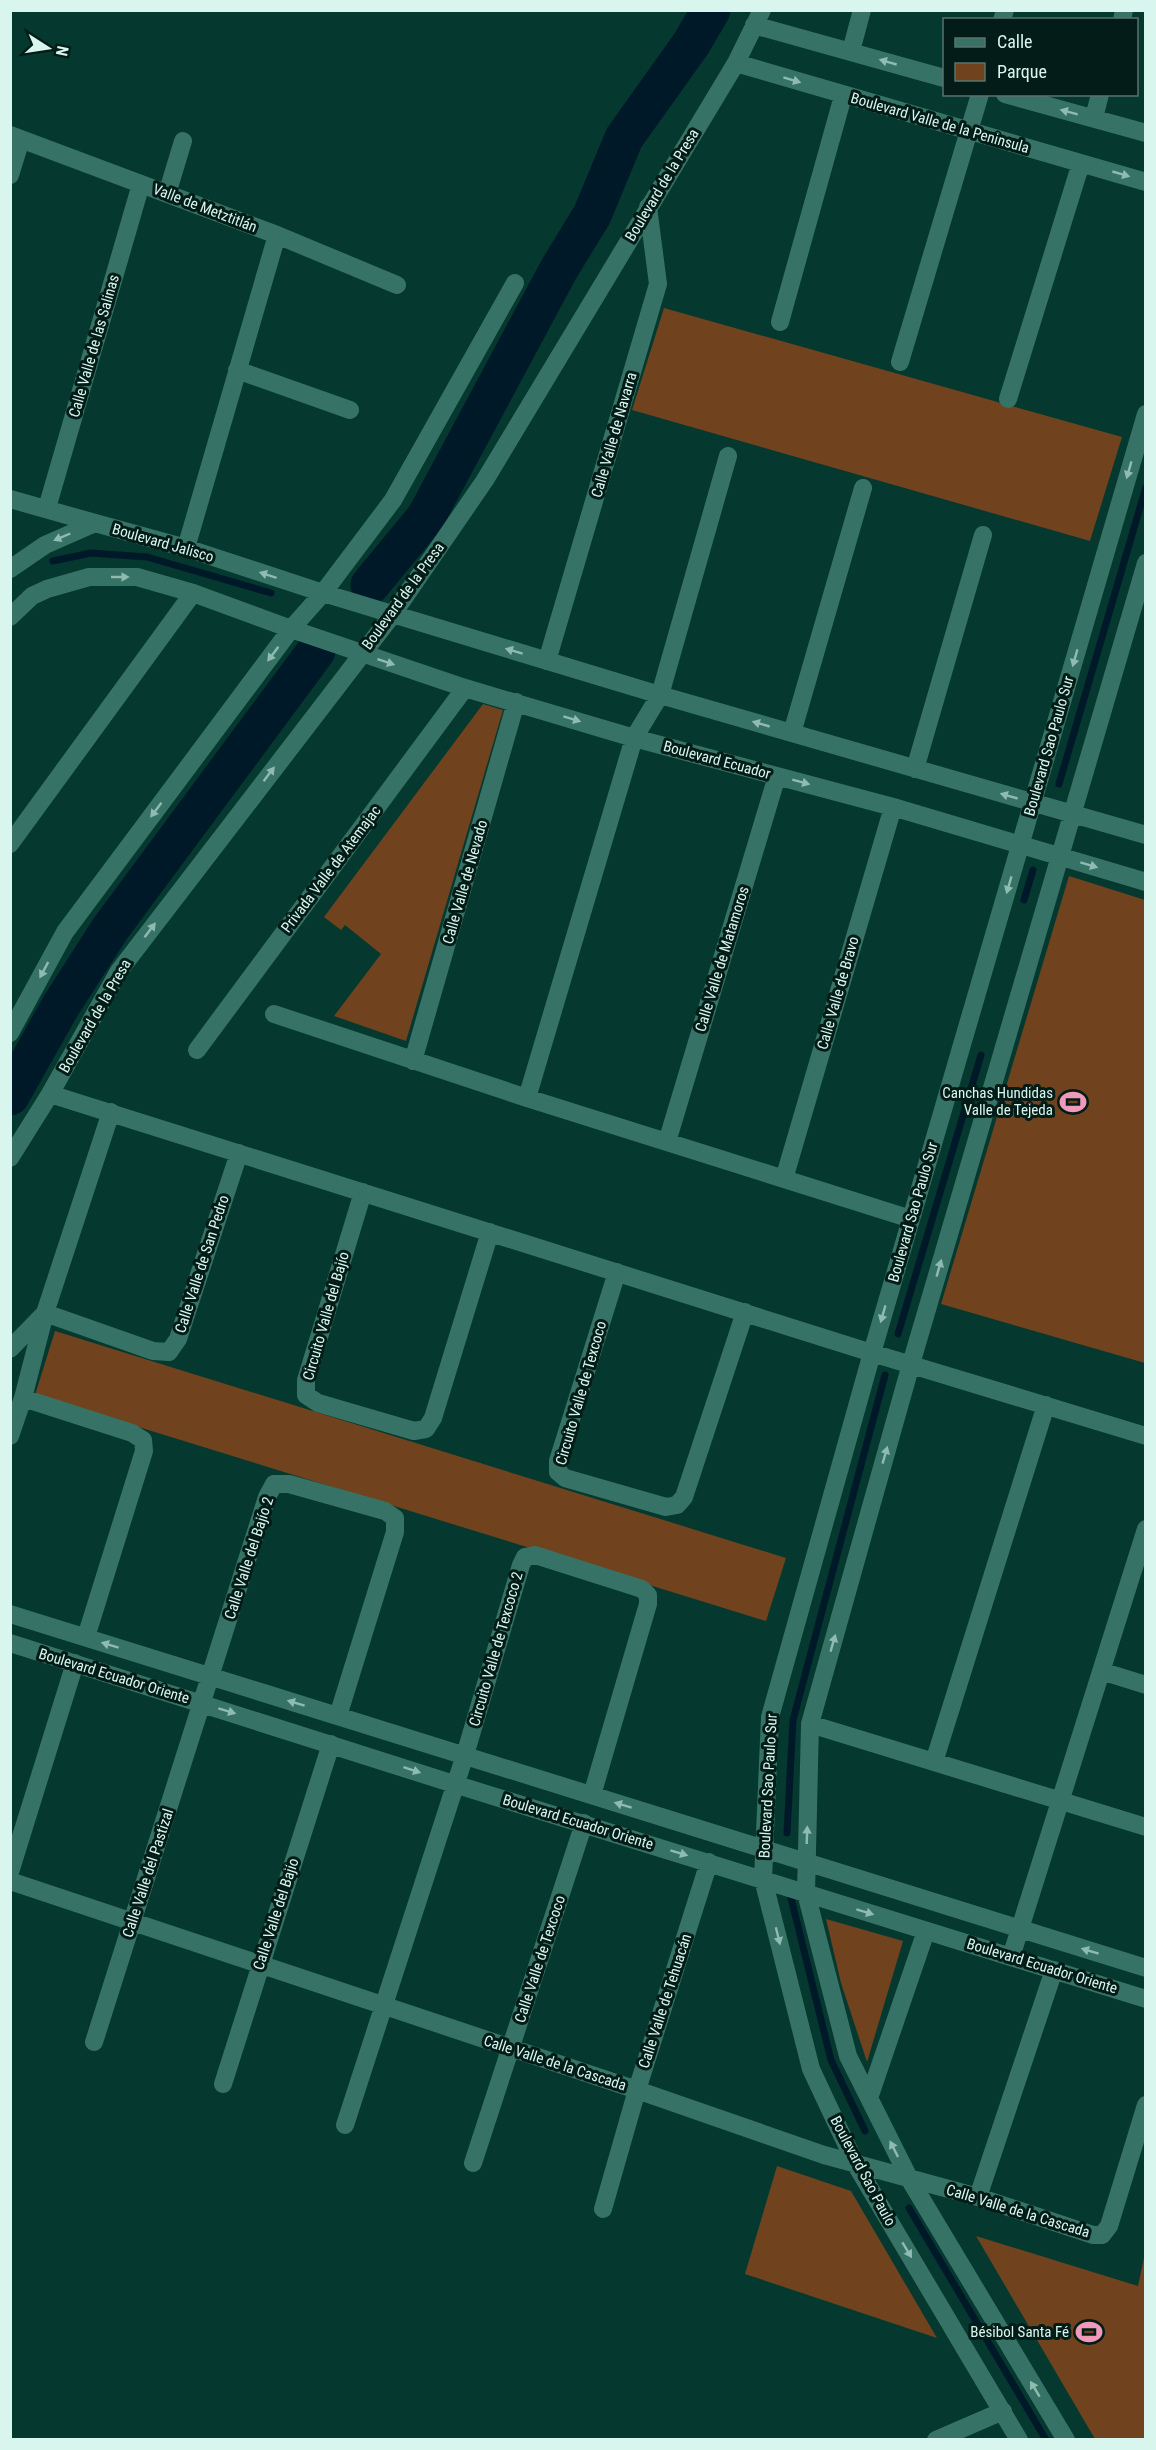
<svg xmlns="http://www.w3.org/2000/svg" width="1156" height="2450" viewBox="0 0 1156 2450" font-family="'Roboto Condensed',sans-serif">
<rect width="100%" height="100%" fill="#05382f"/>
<!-- green -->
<path fill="#70431e" d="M664 308 1122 437 1090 541 632 410Z
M483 704 503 710 406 1041 334 1016 381 954 345 925 341 930 324 917Z
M1069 876 1145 900V1363L941 1304Z
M55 1331 786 1558 766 1621 35 1395Z
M826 1919 903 1941 867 2062 841 1983Z
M777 2166 851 2191 937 2338 745 2274Z
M976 2236 1138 2286 1145 2253V2439H1095Z"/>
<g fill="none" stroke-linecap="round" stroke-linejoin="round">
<!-- stream -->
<path stroke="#001928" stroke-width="7" d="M53 561 91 553 147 557 271 593
M296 659 297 677
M1059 784 1146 487
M1024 900 1033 870
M898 1334 981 1055
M787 1833 793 1720 885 1375
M791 1898 831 2060 865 2131
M909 2208 1046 2440"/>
<!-- river -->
<path stroke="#001928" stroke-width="39" d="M370 585 426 517 559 269 592 215 624 138 691 44 711 10
M10 1096 60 1007 110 929 316 651"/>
<!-- minor -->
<path stroke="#367366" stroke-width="18" d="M1002 20 1005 10
M1122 20 1124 10
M754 25 944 78
M851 51 862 10
M736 63 1146 182
M1005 94 1146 133
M1094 118 1100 94
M10 135 277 235 397 285
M10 175 21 139
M167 194 183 141
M780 322 843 96
M900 362 980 94
M237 370 350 410
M1008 399 1081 163
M10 499 95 523
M47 508 141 184
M186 548 277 235
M10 569 45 545 95 523 186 548 323 593 660 695 1146 835
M10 617 32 596 47 589 89 577H137L193 593 291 629 465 688 634 738 893 807 1146 882
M547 661 658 284 648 207
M792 733 863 488
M915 769 983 535
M10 844 193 593
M274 1014 527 1098 911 1219
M10 1033 65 932 291 629 323 593 393 500 515 283
M197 1050 465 688
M413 1061 516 702
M50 1094 872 1353 1146 1436
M527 1098 634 738 660 695 728 456
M667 1142 777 776
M10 1158 50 1094 119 971 393 614 485 480 736 63 762 10
M784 1179 893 807
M363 1192 306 1380V1395L318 1403 414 1431 426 1429 433 1418 490 1232
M617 1272 558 1461V1472L565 1478 666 1507 677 1505 684 1497 745 1312
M10 1349 45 1313 111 1112
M23 1398 132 1433 143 1440 144 1451 86 1637
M10 1436 23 1398 45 1313 153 1351 169 1352 178 1339 239 1153
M10 1614 1146 1968
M10 1643 454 1784 1146 1999
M1101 1671 1146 1685
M810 1724 1146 1827
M934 1762 1046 1405
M10 1872 75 1663
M10 1881 637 2090 824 2155 978 2197 1093 2235H1102L1109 2226 1146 2105
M1011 1957 1146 1529
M94 2042 267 1497 274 1484H289L385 1511 395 1518V1532L338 1716
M223 2084 331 1744
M869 2098 926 1931
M345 2125 465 1755 521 1565 525 1557 535 1555 642 1589 648 1595V1604L592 1795
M473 2163 584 1823
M978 2197 1054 1970
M603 2209 637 2090 709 1862
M936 2440 1003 2411
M1019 2440 856 2165 811 2069 763 1879 770 1717 872 1353 1146 414
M1066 2440 910 2180 848 2056 806 1893 810 1724 911 1364 1146 563"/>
</g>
<!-- one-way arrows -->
<defs><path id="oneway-solid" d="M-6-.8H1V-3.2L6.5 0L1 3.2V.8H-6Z" transform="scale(1.5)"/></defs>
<g fill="#8fbbb1">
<use href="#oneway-solid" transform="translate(888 62) rotate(-164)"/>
<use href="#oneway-solid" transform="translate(792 80) rotate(17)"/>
<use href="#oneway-solid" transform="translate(1069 112) rotate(-165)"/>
<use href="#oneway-solid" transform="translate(1121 174) rotate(16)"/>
<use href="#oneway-solid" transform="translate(1129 470) rotate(106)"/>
<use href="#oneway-solid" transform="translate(62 537) rotate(157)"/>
<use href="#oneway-solid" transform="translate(268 575) rotate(-162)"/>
<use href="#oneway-solid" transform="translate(120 577)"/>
<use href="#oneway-solid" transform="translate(514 651) rotate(-163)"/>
<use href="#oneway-solid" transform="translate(273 654) rotate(127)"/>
<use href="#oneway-solid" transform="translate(1075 658) rotate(106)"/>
<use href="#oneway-solid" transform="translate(386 662) rotate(18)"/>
<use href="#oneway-solid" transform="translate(572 719) rotate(17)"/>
<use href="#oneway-solid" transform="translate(761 724) rotate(-164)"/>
<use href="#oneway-solid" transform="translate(269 774) rotate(-53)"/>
<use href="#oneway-solid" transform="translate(801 782) rotate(15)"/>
<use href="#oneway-solid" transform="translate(1009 796) rotate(-164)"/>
<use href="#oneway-solid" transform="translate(156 810) rotate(127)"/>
<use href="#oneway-solid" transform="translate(1089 865) rotate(17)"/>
<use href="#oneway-solid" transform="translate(1009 885) rotate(106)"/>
<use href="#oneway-solid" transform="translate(150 930) rotate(-53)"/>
<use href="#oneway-solid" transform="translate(44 970) rotate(118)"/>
<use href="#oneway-solid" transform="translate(939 1268) rotate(-74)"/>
<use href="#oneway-solid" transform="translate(883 1314) rotate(106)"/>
<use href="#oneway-solid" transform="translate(885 1455) rotate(-74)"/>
<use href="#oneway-solid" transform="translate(833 1643) rotate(-74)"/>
<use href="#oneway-solid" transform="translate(110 1645) rotate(-163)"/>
<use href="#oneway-solid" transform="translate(296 1703) rotate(-163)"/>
<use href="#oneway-solid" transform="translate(227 1711) rotate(17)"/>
<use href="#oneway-solid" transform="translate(412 1770) rotate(18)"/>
<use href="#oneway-solid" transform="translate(623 1805) rotate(-163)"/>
<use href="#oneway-solid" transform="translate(807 1835) rotate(-88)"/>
<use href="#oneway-solid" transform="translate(679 1853) rotate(17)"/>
<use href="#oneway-solid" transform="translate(865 1912) rotate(17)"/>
<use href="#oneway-solid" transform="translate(778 1936) rotate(76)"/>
<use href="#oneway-solid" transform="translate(1090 1951) rotate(-163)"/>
<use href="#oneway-solid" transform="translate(894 2149) rotate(-117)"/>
<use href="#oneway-solid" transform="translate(907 2250) rotate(59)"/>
<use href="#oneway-solid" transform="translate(1035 2389) rotate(-121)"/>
</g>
<!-- icons -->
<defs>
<g id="stadium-bare" transform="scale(2.07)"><path d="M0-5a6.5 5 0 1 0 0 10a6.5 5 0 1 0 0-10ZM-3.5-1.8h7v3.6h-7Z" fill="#ef9ab8" stroke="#031c17" stroke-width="2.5" paint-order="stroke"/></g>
</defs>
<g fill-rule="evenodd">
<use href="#stadium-bare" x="1073" y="1102"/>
<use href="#stadium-bare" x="1089" y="2332"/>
</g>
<g text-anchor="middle" stroke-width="6" stroke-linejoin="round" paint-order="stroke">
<!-- street labels -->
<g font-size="15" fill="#d8f6ee" stroke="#031c17">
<text transform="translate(940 123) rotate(16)" y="5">Boulevard Valle de la Peninsula</text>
<text transform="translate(662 185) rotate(-59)" y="5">Boulevard de la Presa</text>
<text transform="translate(205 208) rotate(21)" y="5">Valle de Metztitlán</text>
<text transform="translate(94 346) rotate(-74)" y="5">Calle Valle de las Salinas</text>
<text transform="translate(614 435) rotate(-74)" y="5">Calle Valle de Navarra</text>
<text transform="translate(163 543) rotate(16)" y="5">Boulevard Jalisco</text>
<text transform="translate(403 596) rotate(-54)" y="5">Boulevard de la Presa</text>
<text transform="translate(1049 746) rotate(-74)" y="5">Boulevard Sao Paulo Sur</text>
<text transform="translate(717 760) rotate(15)" y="5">Boulevard Ecuador</text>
<text transform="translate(331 869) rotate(-53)" y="5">Privada Valle de Atemajac</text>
<text transform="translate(465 882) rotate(-74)" y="5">Calle Valle de Nevado</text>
<text transform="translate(722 959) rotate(-73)" y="5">Calle Valle de Matamoros</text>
<text transform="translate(838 993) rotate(-74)" y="5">Calle Valle de Bravo</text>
<text transform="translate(95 1016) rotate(-60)" y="5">Boulevard de la Presa</text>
<text transform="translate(913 1212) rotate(-74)" y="5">Boulevard Sao Paulo Sur</text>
<text transform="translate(202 1264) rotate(-72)" y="5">Calle Valle de San Pedro</text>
<text transform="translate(326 1316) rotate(-74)" y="5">Circuito Valle del Bajío</text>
<text transform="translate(581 1393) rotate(-74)" y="5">Circuito Valle de Texcoco</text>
<text transform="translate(249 1558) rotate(-72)" y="5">Calle Valle del Bajío 2</text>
<text transform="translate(496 1649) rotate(-74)" y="5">Circuito Valle de Texcoco 2</text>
<text transform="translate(114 1676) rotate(17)" y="5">Boulevard Ecuador Oriente</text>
<text transform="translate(768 1786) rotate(-87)" y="5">Boulevard Sao Paulo Sur</text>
<text transform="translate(578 1822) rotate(17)" y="5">Boulevard Ecuador Oriente</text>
<text transform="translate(148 1873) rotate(-72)" y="5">Calle Valle del Pastizal</text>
<text transform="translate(276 1914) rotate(-72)" y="5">Calle Valle del Bajio</text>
<text transform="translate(540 1959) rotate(-72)" y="5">Calle Valle de Texcoco</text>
<text transform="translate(1042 1966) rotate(17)" y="5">Boulevard Ecuador Oriente</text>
<text transform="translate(665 2001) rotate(-72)" y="5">Calle Valle de Tehuacán</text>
<text transform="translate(555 2063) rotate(18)" y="5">Calle Valle de la Cascada</text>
<text transform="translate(863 2171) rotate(62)" y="5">Boulevard Sao Paulo</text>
<text transform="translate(1018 2211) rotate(17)" y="5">Calle Valle de la Cascada</text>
</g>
<!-- poi labels -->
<g font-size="15" fill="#d8f6ee" stroke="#031c17" text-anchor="end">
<text x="1053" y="1098">Canchas Hundidas<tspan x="1053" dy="17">Valle de Tejeda</tspan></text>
<text x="1069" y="2337">Bésibol Santa Fé</text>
</g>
</g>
<!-- border -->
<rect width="1156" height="2450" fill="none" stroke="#d8f6ee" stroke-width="24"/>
<!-- legend -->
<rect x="943" y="18" width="195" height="78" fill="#031c17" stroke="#58736d" stroke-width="1.5"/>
<rect x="955" y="38" width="30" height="9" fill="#367366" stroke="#58736d" stroke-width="1.5"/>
<text x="997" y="48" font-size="18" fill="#d8f6ee">Calle</text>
<rect x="955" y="63" width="30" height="18" fill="#70431e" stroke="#58736d" stroke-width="1.5"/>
<text x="997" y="78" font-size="18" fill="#d8f6ee">Parque</text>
<!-- north arrow -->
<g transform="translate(48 48) rotate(102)" stroke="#031c17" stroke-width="4.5" paint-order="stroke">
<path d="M0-4.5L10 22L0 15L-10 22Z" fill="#d8f6ee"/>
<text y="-9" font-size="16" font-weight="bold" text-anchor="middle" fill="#d8f6ee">N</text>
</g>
</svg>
